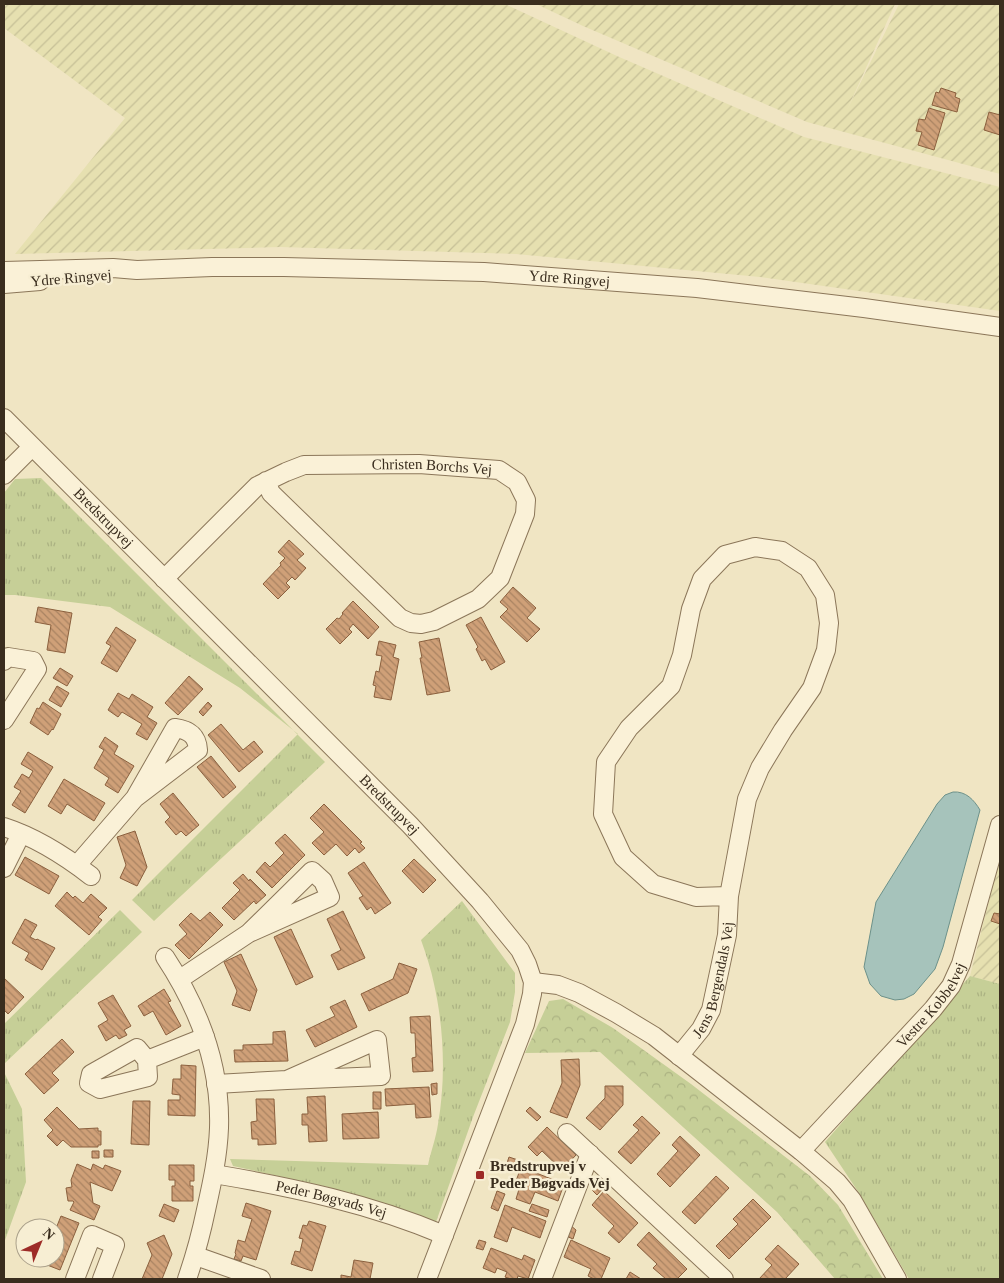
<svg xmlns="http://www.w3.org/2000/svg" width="1004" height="1283" viewBox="0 0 1004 1283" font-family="'Times New Roman',serif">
<defs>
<pattern id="farmland-furrows" width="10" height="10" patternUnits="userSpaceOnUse" patternTransform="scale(1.25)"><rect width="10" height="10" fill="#e6e0b0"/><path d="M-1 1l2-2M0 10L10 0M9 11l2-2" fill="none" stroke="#c6c097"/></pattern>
<pattern id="grass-tufts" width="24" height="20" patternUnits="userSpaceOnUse" patternTransform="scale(1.25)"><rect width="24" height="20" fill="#c6cf97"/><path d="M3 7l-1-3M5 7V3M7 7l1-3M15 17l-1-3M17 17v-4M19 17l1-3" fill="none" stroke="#abb282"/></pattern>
<pattern id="forest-crowns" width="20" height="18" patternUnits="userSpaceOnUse" patternTransform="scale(1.25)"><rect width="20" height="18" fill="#c6cf97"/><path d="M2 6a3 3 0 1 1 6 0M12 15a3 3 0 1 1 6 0" fill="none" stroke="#abb282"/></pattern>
<pattern id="building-back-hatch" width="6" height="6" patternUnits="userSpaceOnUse" patternTransform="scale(1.25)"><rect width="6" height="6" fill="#cfa078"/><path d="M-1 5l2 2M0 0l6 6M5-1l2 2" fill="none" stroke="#a98362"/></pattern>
</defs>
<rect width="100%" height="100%" fill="#f0e5c3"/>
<!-- farmland -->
<path fill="url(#farmland-furrows)" d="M4 4H505L617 56 804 137 1000 187V311L760 277 516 254 280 247 15 254 125 118 4 28Z
M536 4H895L847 110 899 4H1000V174L807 122 583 26Z
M1000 857V984L970 976Z"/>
<!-- grass -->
<path fill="url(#grass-tufts)" d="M41 478 325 762 154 921 132 900 298 734 240 688 110 607 15 595H4V493L15 479Z
M462 901 515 973V992L510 1022 473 1117 436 1222 328 1187 233 1166 230 1159 428 1165C431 1151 436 1138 438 1124 446 1079 444 1028 434 984 431 969 426 954 421 940Z
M120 910 142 932 4 1064V1024Z
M970 976 1000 984V1279H909L859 1193 825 1142Z
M4 1072 22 1109 26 1182 4 1243Z"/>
<!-- forest -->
<path fill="url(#forest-crowns)" d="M563 999 613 1028 691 1084 810 1176 838 1205 883 1279H835L777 1212 600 1052 525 1053 549 1001Z"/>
<!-- water -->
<path fill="#a6c3bb" stroke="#6c918a" d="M953 792C966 791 974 800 980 810L943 947 935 969 914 994 904 999 895 1000 881 996 870 984 864 967 876 902 937 804 945 795Z"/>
<!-- building -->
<path fill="url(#building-back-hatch)" stroke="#8b603e" d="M941 88 956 93 955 97 960 99 957 112 932 105 936 92 939 93Z
M929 108 945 113 934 150 918 145 922 132 916 131 919 119 925 120Z
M989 112 1000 115V135L984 130Z
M289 540 304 554 297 560 306 568 295 580 292 577 286 583 290 587 278 599 263 584 281 565 280 563 285 558 278 552Z
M513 587 536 608 527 618 540 629 527 642 500 617 508 609 500 602Z
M353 601 379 627 368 639 353 624 349 629 352 632 340 644 326 629 337 618 339 619 343 614 342 613Z
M38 607 72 613 65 653 47 650 51 625 35 622Z
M481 617 505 662 491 670 485 659 482 661 476 649 478 647 466 625Z
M116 627 136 640 117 672 101 663 111 646 106 643Z
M439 638 450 691 427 695 420 658H422L419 642Z
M379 641 396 645 393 657 399 659 391 700 374 697 376 686 373 685 376 671 379 672 382 656 376 655Z
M60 668 73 676 67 686 53 678Z
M189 676 203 689 178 715 165 703Z
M57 686 69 693 61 707 49 700Z
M118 693 129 699 132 694 153 707 147 717 157 723 147 740 136 734 142 724 122 712 118 717 108 710Z
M43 702 61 714 53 730 52 729 48 735 30 723 37 708 39 709Z
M208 702 212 706 203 716 199 712Z
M221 724 243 750 254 741 263 752 239 772 208 735Z
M105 737 118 746 114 754 134 766 118 793 105 785 109 778 94 768 104 750 99 747Z
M28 752 53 767 25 813 12 805 21 791 14 787 22 774 29 778 33 771 21 764Z
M211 756 236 787 223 798 197 767Z
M64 779 105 803 94 821 67 804 61 814 48 806Z
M173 793 199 825 186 836 181 831 176 835 165 822 170 817 160 804Z
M324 804 362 842 360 843 365 848 359 853 355 848 347 856 336 844 324 855 312 843 324 832 310 818Z
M135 831 147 867 137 886 120 878 126 865 117 837Z
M285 834 305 855 272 888 256 872 265 862 270 867 284 853 275 843Z
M25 857 59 876 49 894 15 875Z
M414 859 436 880 423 893 402 871Z
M364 862 391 903 375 914 371 907 367 910 359 898 363 896 348 873Z
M243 874 249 881 250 879 266 895 256 904 254 901 234 920 222 908 240 890 233 883Z
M67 892 73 898 75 896 83 903 91 894 107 908 98 917 102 920 89 935 55 906Z
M343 911 365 958 338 970 331 955 341 950 327 919Z
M210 912 223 925 189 959 175 945 187 934 179 925 191 913 200 921Z
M994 913 1000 914V924L991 921Z
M25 919 37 925 30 937 36 940 37 939 55 948 42 970 25 960 29 953 12 943Z
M291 929 313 977 296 985 274 937Z
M241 954 257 990 250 1011 232 1005 237 991 224 962Z
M399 963 417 969 408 993 369 1011 361 994 393 979Z
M4 978 24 997 8 1014 4 1010Z
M164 989 171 1001 168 1002 181 1026 166 1035 153 1011 144 1016 138 1006Z
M113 995 131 1026 124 1030 127 1035 119 1039 116 1035 106 1041 98 1026 108 1020 98 1003Z
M345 1000 357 1027 315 1047 306 1030 335 1016 330 1007Z
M430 1016 433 1071 413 1072 412 1058 416 1057 415 1033H411L410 1017Z
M285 1031 288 1061 235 1062 234 1050H243V1045L273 1044V1032Z
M62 1039 74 1052 52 1073 59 1080 44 1094 25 1074Z
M579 1059 580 1085 567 1118 550 1112 562 1083 561 1060Z
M181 1065 196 1066 195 1116 168 1115V1100H180V1095L172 1094 173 1079H181Z
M437 1083V1094L432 1095 431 1084Z
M605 1086H623V1105L600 1130 586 1118 605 1098Z
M429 1087 431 1117 416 1118 415 1104 386 1106 385 1089Z
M373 1092H381V1109H373Z
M325 1096 327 1141 309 1142 308 1125H302V1114H308L307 1097Z
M256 1099H274L276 1144 258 1145V1139H252L251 1122 257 1121Z
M133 1101H150L149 1145 131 1144Z
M57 1107 79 1129 98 1128V1131H101V1145H98V1147H71L63 1140 57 1146 47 1136 53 1130 44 1120Z
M530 1107 541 1117 537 1121 526 1111Z
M378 1112 379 1138 343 1139 342 1114Z
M642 1116 660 1133 631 1164 618 1152 639 1130 633 1125Z
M547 1127 576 1155 562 1170 542 1151 537 1156 528 1147Z
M680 1136 700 1155 670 1187 657 1174 678 1151 672 1145Z
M104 1150H113V1157H104Z
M92 1151H99V1158H92Z
M509 1157 518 1160 516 1166 507 1163Z
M77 1164 91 1170 93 1164 103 1169 105 1165 121 1171 112 1191 90 1182 93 1203 100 1206 94 1220 70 1210 74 1202 73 1201H68L66 1188 72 1187 71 1180Z
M169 1165H194V1181H190V1186H193V1201H172V1186H175V1180H169Z
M521 1167 564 1184 558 1201 535 1192 530 1204 516 1199 520 1186 515 1184Z
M716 1176 729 1188 695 1224 682 1212Z
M600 1182 605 1186 597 1195 592 1190Z
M497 1191 505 1194 498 1211 491 1208Z
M604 1191 638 1223 619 1243 608 1233 614 1226 592 1205Z
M753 1199 771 1217 729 1259 716 1246 738 1224 733 1219Z
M246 1203 271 1211 256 1260 243 1256 241 1261 234 1259 236 1254 235 1253 238 1240 245 1242 252 1219 242 1216Z
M164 1204 179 1210 174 1222 159 1216Z
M532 1204 549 1210 547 1217 529 1211Z
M505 1205 546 1221 540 1238 512 1227 507 1242 494 1237Z
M61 1216 79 1223 60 1270 42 1263 44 1258H55V1231Z
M309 1221 326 1226 312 1271 291 1264 295 1251 300 1252 303 1239 299 1238 303 1225 307 1226Z
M570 1225 576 1230 573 1239 566 1236Z
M649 1232 687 1269 677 1279H666L653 1268 657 1264 637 1245Z
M164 1235 172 1254 162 1279H142L152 1255 147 1243Z
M479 1240 486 1242 483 1250 476 1248Z
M571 1240 610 1258 601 1279H594L588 1276 591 1269 564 1257Z
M778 1245 799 1264 785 1279H759L772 1265 765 1259Z
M491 1248 522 1260 524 1255 535 1260 528 1279 518 1276 517 1279H511L505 1277 507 1272 497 1268 495 1273 483 1268Z
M354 1260 373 1263 370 1279H341V1275L351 1277Z
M630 1272 641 1279H626Z"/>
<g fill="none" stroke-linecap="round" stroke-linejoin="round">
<!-- minor casing -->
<g stroke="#8b7659" stroke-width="20">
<g id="minor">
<path id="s1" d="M4 271 113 268 137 270 212 267H284L484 272 697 288 864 308 1000 327"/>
<path d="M4 284 40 281"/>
<path id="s2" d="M4 418 410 825 480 901 520 950 527 964 533 982 532 994 525 1024 427 1279"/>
<path d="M4 475 32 447"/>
<path id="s3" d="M164 579 257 486 286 472 304 465 419 464 499 470 517 482 526 500 525 514 500 578 478 599 434 621 421 624 411 623 400 618 271 493 266 481"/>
<path d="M4 661 8 657 33 661 37 669 4 720"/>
<path d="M4 827C35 837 65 856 91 876"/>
<path d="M77 865 135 798 198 750C197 735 189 730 175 728L135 798"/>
<path d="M4 868 21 834"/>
<path d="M165 957C198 1007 221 1066 219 1128 218 1156 212 1183 206 1210 201 1234 195 1256 187 1279"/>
<path d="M180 979 249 933 312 871 323 881 330 897 249 933"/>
<path d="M533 982 558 985 579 993 616 1013 654 1036 801 1151 837 1182 852 1200 897 1279"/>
<path id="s4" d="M679 1056 701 1029 711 1010 727 935 729 896 696 897 653 884 623 857 603 814 606 762 629 728 671 686 682 655 691 609 702 579 725 555 755 547 782 551 808 568 825 595 829 623 826 650 812 688 783 730 760 768 747 799 729 896"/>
<path d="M147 1060 148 1077 100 1089 89 1083 91 1074 137 1048 147 1060 205 1037"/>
<path d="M216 1084 287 1080 377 1040 381 1076 287 1080"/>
<path d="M567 1133 724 1279"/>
<path id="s5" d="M801 1151 933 1009 951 986 961 964 1000 825"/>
<path id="s6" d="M214 1174C292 1187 371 1204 444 1235"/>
<path d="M196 1256 261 1279"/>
<path d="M75 1279 92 1235 115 1245 102 1279"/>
<path d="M542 1279 590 1154"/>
</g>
</g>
<!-- minor -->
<use href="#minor" stroke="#faf1d7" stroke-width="18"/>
</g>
<!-- markers -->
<rect fill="#9d2b27" stroke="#f7eed3" stroke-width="2" x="475" y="1170" width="10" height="10" rx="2.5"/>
<g text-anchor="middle" stroke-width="5" stroke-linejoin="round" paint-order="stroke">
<!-- street labels -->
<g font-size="15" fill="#3a2d1e" stroke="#f7eed3">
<text transform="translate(71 278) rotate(-5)" y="5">Ydre Ringvej</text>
<text dy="5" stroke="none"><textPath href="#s1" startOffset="566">Ydre Ringvej</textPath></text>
<text dy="5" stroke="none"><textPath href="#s3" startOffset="311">Christen Borchs Vej</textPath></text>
<text dy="5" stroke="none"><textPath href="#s2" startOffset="141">Bredstrupvej</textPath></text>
<text dy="5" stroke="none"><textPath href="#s2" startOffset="546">Bredstrupvej</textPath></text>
<text dy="5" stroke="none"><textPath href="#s4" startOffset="86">Jens Bergendals Vej</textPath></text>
<text dy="5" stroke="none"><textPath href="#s5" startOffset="196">Vestre Kobbelvej</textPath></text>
<text dy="5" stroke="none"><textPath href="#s6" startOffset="120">Peder Bøgvads Vej</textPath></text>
</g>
<!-- poi labels -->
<g font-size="15" font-weight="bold" fill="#3a2d1e" stroke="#f7eed3" text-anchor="start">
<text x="490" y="1171">Bredstrupvej v<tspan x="490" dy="17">Peder Bøgvads Vej</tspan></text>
</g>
</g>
<!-- border -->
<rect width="1004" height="1283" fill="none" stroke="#3a2d1e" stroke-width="10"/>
<!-- north arrow -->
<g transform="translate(40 1243) rotate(44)"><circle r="24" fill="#f7eed3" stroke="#aba18b"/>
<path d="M0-4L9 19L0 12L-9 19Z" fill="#9d2b27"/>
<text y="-8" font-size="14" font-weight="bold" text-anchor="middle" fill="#3a2d1e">N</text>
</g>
</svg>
